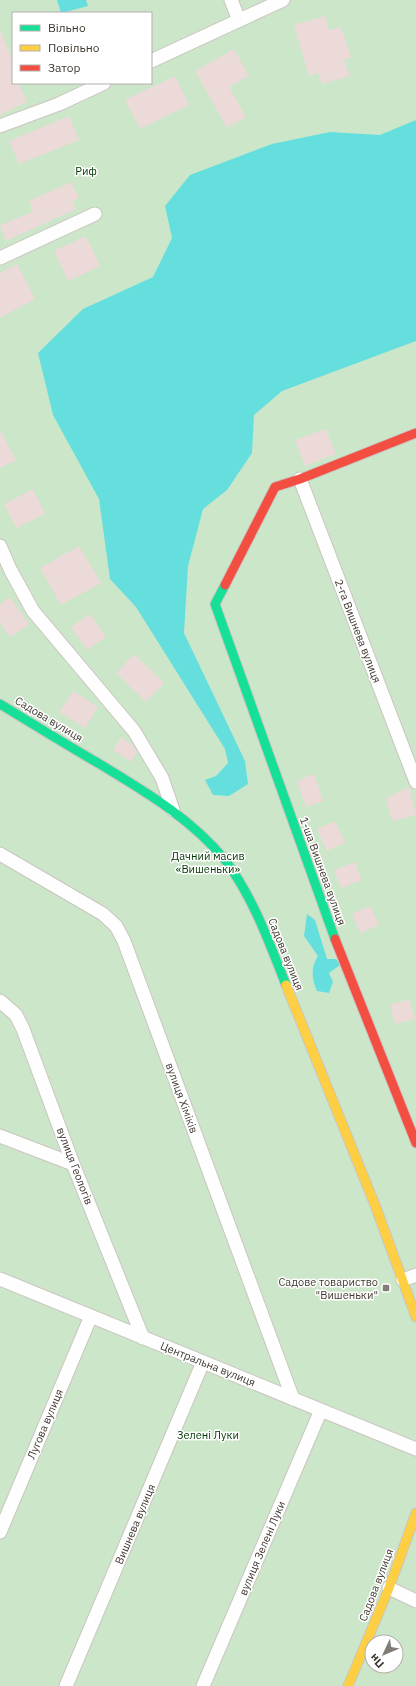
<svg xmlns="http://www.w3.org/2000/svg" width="416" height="1686" viewBox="0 0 416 1686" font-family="'IBM Plex Sans',sans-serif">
<rect width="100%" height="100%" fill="#fbf9f6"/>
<!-- green -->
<path fill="#cce6c9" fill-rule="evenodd" d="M0 0H416V1686H0ZM13 13H151V83H13ZM372 1642H396V1666H372Z"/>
<!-- water -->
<path fill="#65dede" d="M57 0H86L88 6 61 13Z
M416 120V341L282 391 254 415 252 453 227 490 203 509 188 566 184 633 245 761 248 784 229 796 213 795 205 780 216 776 228 763 225 749 136 607 110 579 99 499 53 415 38 353 83 309 153 277 172 238 165 206 190 175 272 144 330 132 380 135Z
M307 914 315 920 327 959H336L340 965 329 973 333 982 329 993 317 991C311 978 311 967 318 956L304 936Z"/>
<!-- building -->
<path fill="#ebdad7" d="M325 16 329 30 341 27 351 57 344 60 350 76 322 84 318 73 309 76 294 25Z
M0 30 13 62V83H18L27 102 0 115Z
M234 49 249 76 229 87 246 117 227 128 195 71Z
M175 76 189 105 140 129 125 100Z
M69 116 79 140 19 164 9 141Z
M71 182 79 198 72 201 76 209 6 241 0 225 33 212 29 201Z
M86 236 100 266 68 281 54 251Z
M17 264 35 299 0 318V273Z
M326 429 336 454 305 466 295 440Z
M0 430 16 460 0 468Z
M33 489 45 514 16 528 4 504Z
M79 546 101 583 61 605 40 568Z
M10 597 29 625 10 637 0 623V604Z
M90 614 106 637 87 650 71 627Z
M134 654 164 683 146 702 116 673Z
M73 691 98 707 85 728 59 712Z
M121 737 133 745 137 752 131 762 113 750Z
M314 774 323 801 306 807 297 781Z
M409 787 416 815 392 821 386 798Z
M335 821 345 843 327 851 317 829Z
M355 862 362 880 341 888 334 870Z
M370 906 379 925 360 933 352 914Z
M409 999 415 1019 395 1024 390 1005Z"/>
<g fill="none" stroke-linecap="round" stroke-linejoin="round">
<!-- street casing -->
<g stroke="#cac5c0" stroke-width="15">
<path id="street" d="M231 0 239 20
M151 61 283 0
M0 126 59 104 104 83
M0 258 95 214
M300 479 416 782
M0 546 11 571 33 611 134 731 162 778 173 810
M0 854 103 914 116 926 124 941 293 1399
M0 1001 16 1015 23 1029 73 1164 143 1338
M0 1136 73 1164
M0 1279 416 1449
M403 1280 416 1275
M0 1532 91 1316
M389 1588 416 1601
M66 1686 203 1362
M203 1686 321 1410"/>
</g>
<!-- fast casing -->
<g stroke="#cac5c0" stroke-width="11">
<path id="fast" d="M225 585 215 604 335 939
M0 704C33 724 65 744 98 763 144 791 191 818 225 860 253 897 269 942 286 985"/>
</g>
<!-- slow casing -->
<g stroke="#cac5c0" stroke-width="11">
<path id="slow" d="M286 985 375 1205 416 1317
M348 1686 389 1588 416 1513"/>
</g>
<!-- jam casing -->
<g stroke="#cac5c0" stroke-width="11">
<path id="jam" d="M225 585 275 487 300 479 416 433
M335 939 416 1143"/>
</g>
<!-- street -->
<use href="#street" stroke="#fefefe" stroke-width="13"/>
<!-- fast -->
<use href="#fast" stroke="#16e098" stroke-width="9"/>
<!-- slow -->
<use href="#slow" stroke="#ffcf43" stroke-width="9"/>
<!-- jam -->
<use href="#jam" stroke="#f24e42" stroke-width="9"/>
</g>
<!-- markers -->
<rect fill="#817c76" stroke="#fff" stroke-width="1.5" x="382" y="1284" width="8" height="8" rx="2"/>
<g text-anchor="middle" stroke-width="3" stroke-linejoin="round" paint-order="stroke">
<!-- park labels -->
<g font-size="11" fill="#003503" stroke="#fff">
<text x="86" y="175">Риф</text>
<text x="208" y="860">Дачний масив<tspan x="208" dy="13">«Вишеньки»</tspan></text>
<text x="208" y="1439">Зелені Луки</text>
</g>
<!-- street labels -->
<g font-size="11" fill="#403931" stroke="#fff">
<text transform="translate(358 631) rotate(69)" y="4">2-га Вишнева вулиця</text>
<text transform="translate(49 719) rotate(31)" y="4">Садова вулиця</text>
<text transform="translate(323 871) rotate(70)" y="4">1-ша Вишнева вулиця</text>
<text transform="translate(286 954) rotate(68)" y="4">Садова вулиця</text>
<text transform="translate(182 1098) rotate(70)" y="4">вулиця Хіміків</text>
<text transform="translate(75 1166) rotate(69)" y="4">вулиця Геологів</text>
<text transform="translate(208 1364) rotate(22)" y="4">Центральна вулиця</text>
<text transform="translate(45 1424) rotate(-67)" y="4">Лугова вулиця</text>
<text transform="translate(135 1524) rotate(-67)" y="4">Вишнева вулиця</text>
<text transform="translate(262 1548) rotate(-67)" y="4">вулиця Зелені Луки</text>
<text transform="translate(376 1585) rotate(-69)" y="4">Садова вулиця</text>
</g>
<!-- poi labels -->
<g font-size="11" fill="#403931" stroke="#fff" text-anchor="end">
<text x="378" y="1286">Садове товариство<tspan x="378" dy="13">"Вишеньки"</tspan></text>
</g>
</g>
<!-- legend -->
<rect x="12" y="12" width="140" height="72" fill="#ffffff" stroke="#b3b0ad"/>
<rect x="20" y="25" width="20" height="6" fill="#16e098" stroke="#b3b0ad"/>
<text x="48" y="32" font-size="12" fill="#403931">Вільно</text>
<rect x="20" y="45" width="20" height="6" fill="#ffcf43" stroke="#b3b0ad"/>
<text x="48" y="52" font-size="12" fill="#403931">Повільно</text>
<rect x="20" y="65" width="20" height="6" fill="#f24e42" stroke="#b3b0ad"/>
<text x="48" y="72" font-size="12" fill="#403931">Затор</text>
<!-- north arrow -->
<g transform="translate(384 1654) rotate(226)"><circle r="19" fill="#ffffff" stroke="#b3b0ad"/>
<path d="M0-3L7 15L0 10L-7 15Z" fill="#817c76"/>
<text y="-6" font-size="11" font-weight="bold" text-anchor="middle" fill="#403931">Пн</text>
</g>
</svg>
